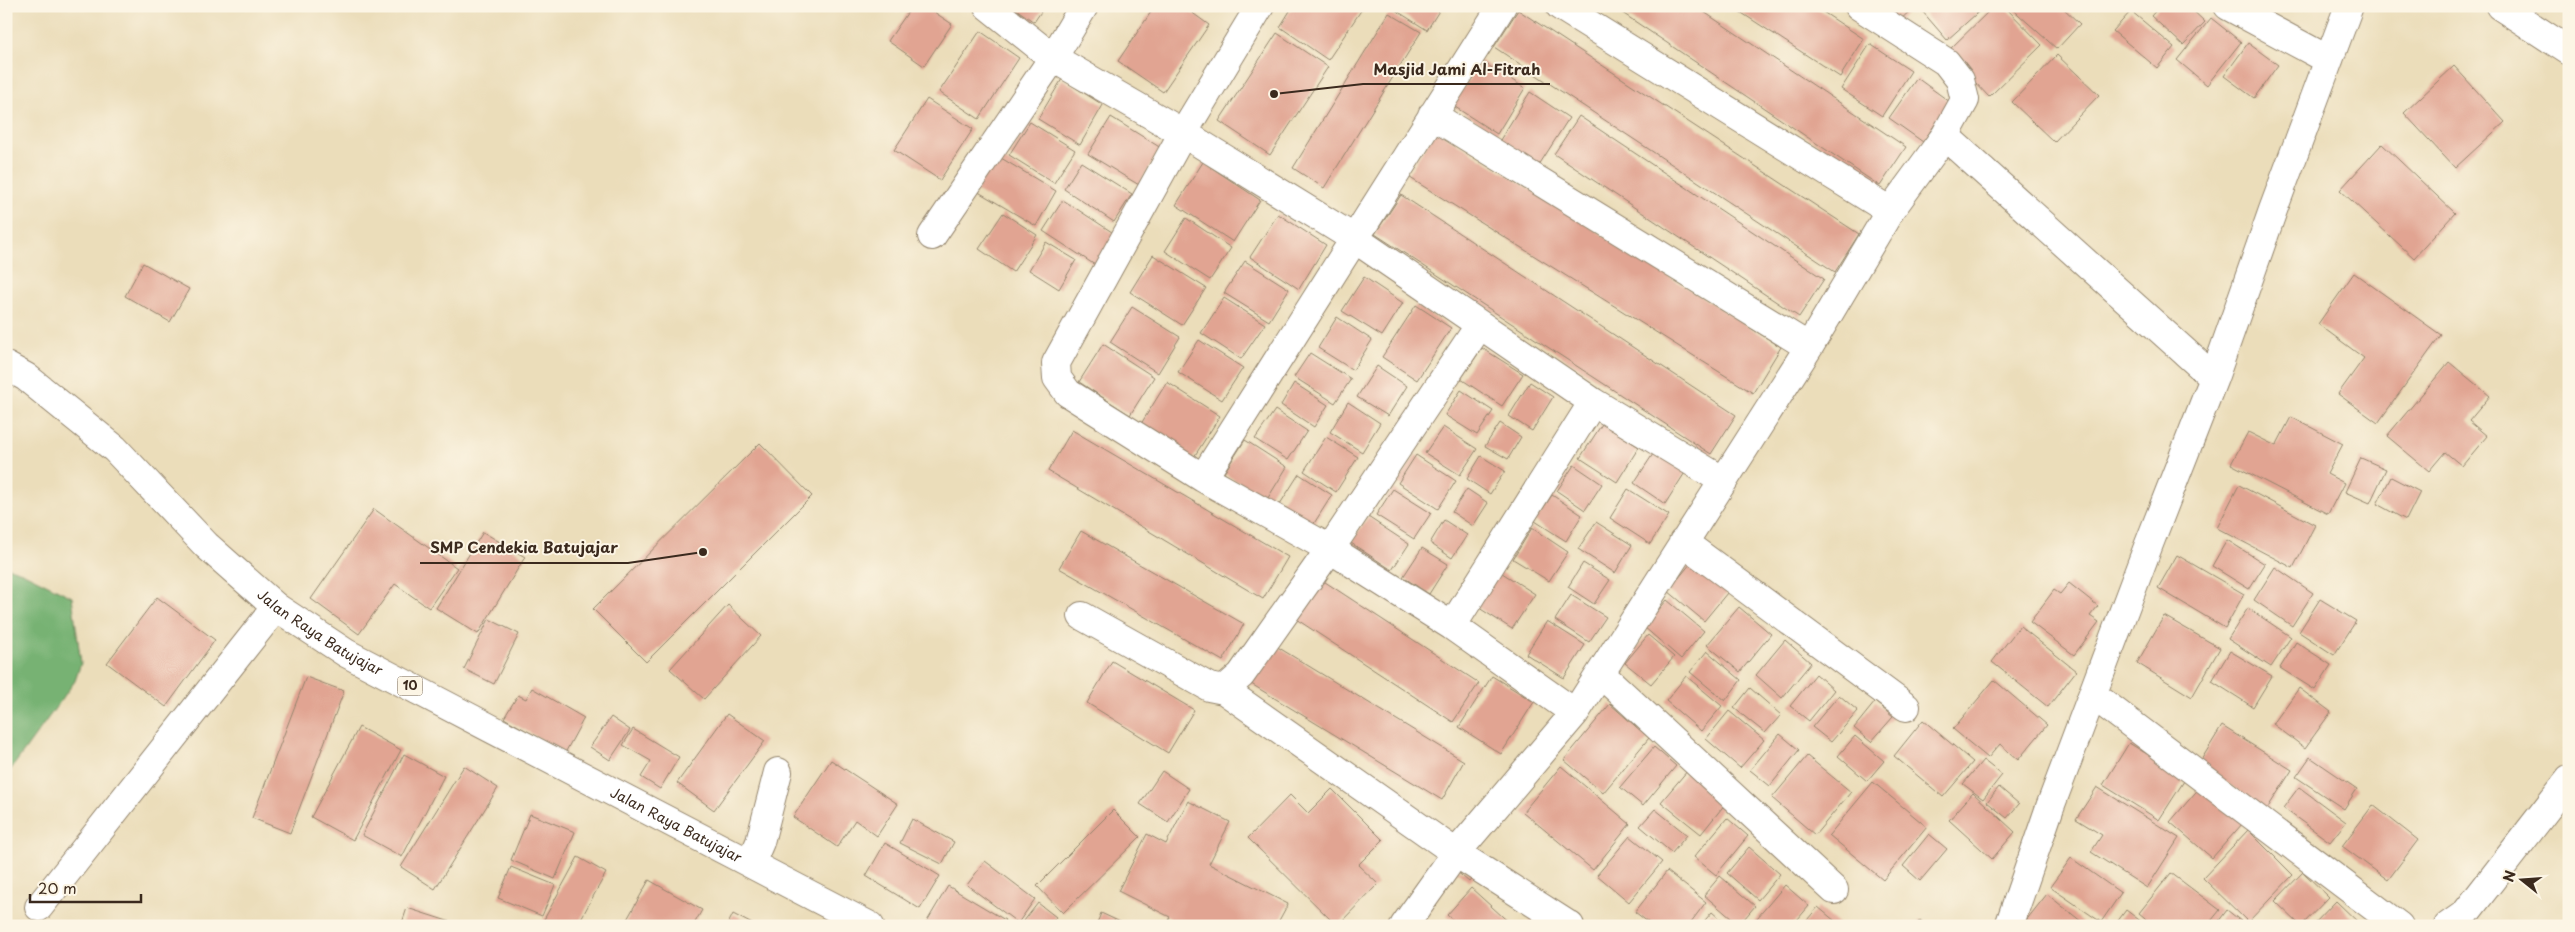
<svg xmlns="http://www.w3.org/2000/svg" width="2575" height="932" viewBox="0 0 2575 932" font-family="'Playpen Sans',sans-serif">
<rect width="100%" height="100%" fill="#fcf5e5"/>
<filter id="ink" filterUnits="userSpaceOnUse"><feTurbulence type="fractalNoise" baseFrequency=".02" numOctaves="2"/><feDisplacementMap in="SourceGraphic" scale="10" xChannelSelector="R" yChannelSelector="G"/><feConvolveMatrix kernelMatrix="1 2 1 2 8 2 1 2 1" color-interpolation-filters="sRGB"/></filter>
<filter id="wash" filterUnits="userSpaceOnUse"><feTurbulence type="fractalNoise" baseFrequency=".0096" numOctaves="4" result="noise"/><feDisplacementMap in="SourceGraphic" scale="20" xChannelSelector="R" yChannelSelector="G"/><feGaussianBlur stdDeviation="1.12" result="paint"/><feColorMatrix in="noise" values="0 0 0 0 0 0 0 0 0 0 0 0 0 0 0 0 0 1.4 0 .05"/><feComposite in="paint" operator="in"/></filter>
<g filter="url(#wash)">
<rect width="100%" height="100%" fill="#ebddba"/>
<!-- forest -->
<path fill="#77b273" stroke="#596e48" d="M6 567 22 572 72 597 81 663 75 681 6 776Z"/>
<g id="blocks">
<!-- building -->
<path fill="#e1a492" d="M912 6H925L952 24 924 66 888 41Z
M1012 6H1045L1034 22Z
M1155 6H1183L1209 25 1163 92 1118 61Z
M1293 6H1364L1328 60 1280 27Z
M1389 6H1442L1427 30Z
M1612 6H1695L1906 147 1880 186Z
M1731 6H1814L1864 39 1840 77Z
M1882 6H1915L1897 23Z
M1927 6H1985L1947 40 1922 11Z
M1994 6H2004L2042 45 1989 97 1947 52Z
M2009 6H2061L2080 24 2057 49Z
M2160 6H2188L2205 22 2183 45 2151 16Z
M1518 10 1859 234 1835 272 1494 47Z
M2131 11 2174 47 2157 68 2113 31Z
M1389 13 1421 32 1324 188 1293 168Z
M2211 18 2241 42 2207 85 2177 60Z
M980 31 1019 58 979 119 939 92Z
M1277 33 1328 67 1270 155 1219 121Z
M2248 43 2278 65 2254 98 2224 76Z
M1870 44 1911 71 1882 116 1841 89Z
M2057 55 2099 95 2054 142 2012 102Z
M1481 61 1525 88 1497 134 1452 105Z
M2454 66 2505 122 2455 168 2404 113Z
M1917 78 1950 102 1923 142 1889 118Z
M1062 79 1103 105 1080 145 1038 119Z
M1530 92 1569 118 1539 165 1500 140Z
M927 99 973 129 940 180 894 150Z
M1579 116 1824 279 1799 317 1554 154Z
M1111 117 1161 148 1139 185 1088 154Z
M1030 122 1075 150 1054 183 1009 155Z
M1436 130 1781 347 1753 393 1407 176Z
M2382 144 2455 213 2414 258 2340 190Z
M996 155 1056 191 1036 226 975 190Z
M1081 162 1132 194 1114 222 1064 189Z
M1203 162 1260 200 1233 242 1176 205Z
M1401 195 1736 415 1711 454 1375 234Z
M1063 200 1115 234 1095 265 1043 231Z
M1003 213 1037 235 1013 272 979 249Z
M1278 214 1326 245 1299 289 1250 257Z
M1186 218 1231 248 1210 280 1165 251Z
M1046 242 1076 260 1059 289 1029 270Z
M1153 255 1206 288 1182 325 1130 292Z
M1245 261 1289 289 1269 321 1224 293Z
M143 263 189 289 170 322 125 296Z
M2354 273 2441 335 2378 423 2338 394 2364 358 2318 324Z
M1364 277 1403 303 1382 336 1342 311Z
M1224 298 1265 324 1241 359 1201 333Z
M1416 305 1451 328 1417 380 1382 357Z
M1132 307 1180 337 1158 373 1110 342Z
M1337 317 1372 340 1353 370 1318 348Z
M1199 340 1243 368 1222 400 1178 372Z
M1103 344 1154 377 1130 415 1079 382Z
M1482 348 1523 374 1502 406 1461 379Z
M1310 353 1351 379 1335 403 1294 377Z
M2449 362 2490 396 2469 421 2487 436 2462 466 2445 452 2429 471 2387 436Z
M1377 366 1407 386 1388 416 1357 397Z
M1167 382 1220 416 1192 460 1139 427Z
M1530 382 1553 397 1532 431 1509 416Z
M1294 383 1328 405 1314 427 1281 405Z
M1461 390 1493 411 1477 435 1445 415Z
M1348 402 1380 423 1362 452 1330 432Z
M1275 410 1307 431 1288 460 1255 439Z
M2291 417 2343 444 2327 474 2344 483 2328 514 2231 464 2248 432 2276 446Z
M1500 423 1521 437 1508 459 1485 446Z
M1602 424 1639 447 1617 482 1580 458Z
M1443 427 1477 449 1460 475 1425 453Z
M1072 430 1288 557 1263 599 1048 471Z
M1326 437 1358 457 1336 492 1304 471Z
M1245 440 1287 467 1266 501 1224 473Z
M760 443 812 496 646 662 593 609Z
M1655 451 1686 471 1665 504 1634 483Z
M1416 455 1456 481 1438 509 1398 483Z
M1481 456 1505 471 1490 494 1467 479Z
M2361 458 2386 469 2370 503 2345 492Z
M1574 465 1602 484 1585 510 1557 491Z
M1299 474 1332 495 1313 525 1280 504Z
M2391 477 2420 492 2406 520 2377 504Z
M2239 485 2315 525 2293 568 2217 528Z
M1393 489 1431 513 1414 539 1376 515Z
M1467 489 1488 503 1473 526 1452 512Z
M1628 489 1669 515 1650 544 1610 518Z
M1552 495 1582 515 1566 541 1535 521Z
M374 509 457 568 429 608 395 584 359 634 311 599Z
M1368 517 1409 544 1392 570 1351 543Z
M1444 520 1467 535 1452 558 1430 543Z
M1596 522 1632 545 1615 573 1578 549Z
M1532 528 1568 552 1549 581 1513 559Z
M1081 531 1244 624 1223 661 1059 568Z
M483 532 525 557 478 634 436 608Z
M2227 540 2265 564 2249 589 2212 566Z
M1422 548 1448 564 1429 594 1403 577Z
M2177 555 2244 594 2225 628 2158 588Z
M1696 557 1732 587 1704 621 1668 591Z
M1583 563 1610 580 1594 604 1568 587Z
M2275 567 2313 593 2292 626 2254 600Z
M1499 571 1535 594 1512 629 1476 606Z
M1319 578 1479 683 1453 722 1293 617Z
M2069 583 2098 606 2090 616 2099 622 2074 655 2030 622 2054 590 2060 594Z
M1571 595 1606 617 1589 642 1555 620Z
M157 597 215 640 166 707 107 663Z
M2320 599 2356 621 2334 655 2299 632Z
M1667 600 1704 631 1681 659 1644 627Z
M728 605 761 636 704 699 670 669Z
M1739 607 1771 634 1740 672 1707 645Z
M2248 608 2291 637 2271 667 2228 639Z
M2164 616 2220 648 2192 697 2137 663Z
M489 619 519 634 494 684 464 669Z
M1547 621 1585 645 1564 678 1526 654Z
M2020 626 2076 671 2048 707 1992 662Z
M1648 635 1674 657 1651 684 1625 663Z
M1785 640 1811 663 1782 698 1756 675Z
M2296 642 2331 665 2315 690 2280 668Z
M1271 643 1464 761 1442 800 1248 682Z
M1707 651 1741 680 1725 701 1690 672Z
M2230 651 2272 676 2253 707 2212 681Z
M1112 661 1194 710 1168 753 1087 703Z
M1816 674 1834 690 1809 721 1790 706Z
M1492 676 1534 702 1501 754 1459 727Z
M1686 676 1722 706 1701 731 1666 701Z
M306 677 344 691 290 833 252 818Z
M1994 680 2047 725 2018 760 2000 744 1988 758 1953 729Z
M532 688 584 718 565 753 504 718 518 695 526 699Z
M1750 688 1781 715 1765 733 1734 708Z
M2299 688 2331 712 2305 748 2273 724Z
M1839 695 1858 711 1831 742 1812 727Z
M1875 702 1893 717 1871 742 1854 728Z
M1610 704 1649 738 1603 793 1564 760Z
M1729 711 1764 740 1740 768 1706 739Z
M727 714 765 741 714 810 677 783Z
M611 717 630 730 610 760 590 747Z
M1923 720 1973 762 1943 797 1894 756Z
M2222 726 2292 770 2267 809 2198 765Z
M359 727 401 750 353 840 311 817Z
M633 729 679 757 660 789 641 777 651 761 623 745Z
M1780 734 1799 750 1770 786 1750 770Z
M1855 736 1884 761 1867 781 1838 756Z
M2129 743 2186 778 2159 820 2103 785Z
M1654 747 1676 766 1643 806 1620 787Z
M404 754 444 776 402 857 362 835Z
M1807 756 1851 792 1815 835 1772 798Z
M2310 757 2357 789 2344 809 2296 777Z
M831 760 898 804 877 836 855 820 837 847 793 817Z
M1983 760 2002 775 1983 799 1963 784Z
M464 766 498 788 435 889 401 867Z
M1561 766 1630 824 1593 870 1523 812Z
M1688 770 1726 803 1701 834 1661 802Z
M1162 771 1189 789 1168 822 1140 804Z
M1873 782 1927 827 1883 880 1829 835Z
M2201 786 2243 823 2212 858 2170 822Z
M1999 787 2019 804 2007 818 1987 802Z
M2097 787 2179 838 2147 888 2091 852 2102 835 2076 819Z
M2299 787 2346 822 2330 842 2283 808Z
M1332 789 1383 840 1358 865 1378 884 1337 926 1248 838 1290 795 1308 813Z
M1973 793 2015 832 1992 859 1949 820Z
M1188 801 1230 822 1209 864 1288 904 1276 926H1165L1170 917 1118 891 1147 834 1166 844Z
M2373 805 2418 840 2388 880 2342 846Z
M1655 809 1687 835 1672 853 1640 826Z
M1113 810 1140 837 1063 913 1037 886Z
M530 814 575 832 555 879 511 860Z
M1727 818 1748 836 1716 875 1694 857Z
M912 819 954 842 942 864 900 843Z
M2248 830 2293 875 2248 922 2203 878Z
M1929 834 1947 849 1920 881 1903 866Z
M1630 836 1662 862 1629 902 1597 875Z
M885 843 940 876 920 909 866 876Z
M1749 847 1780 874 1758 900 1727 873Z
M578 857 606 873 577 926H543L541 925Z
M2071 858 2121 893 2101 922 2050 887Z
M985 861 1035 899 1018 923 967 885Z
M511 867 555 885 542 916 498 898Z
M1455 870 1477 873 1469 882Z
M1667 871 1706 902 1688 926H1653L1635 912Z
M2303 872 2329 897 2301 926 2275 901Z
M2171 873 2220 910 2207 926H2155L2139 913Z
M1720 876 1755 906 1739 925 1704 895Z
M649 880 702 910 693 926H629L625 923Z
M1785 885 1809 906 1792 926H1754L1752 924Z
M948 886 1005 920 1001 926H931L926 923Z
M1471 888 1513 926H1459L1447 915Z
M2047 894 2087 926H2028L2024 923Z
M2336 901 2362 926H2312Z
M1038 903 1056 917 1050 926H1020Z
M1818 907 1841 926H1802Z
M407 908 460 925V926H401Z
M1539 909 1560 926H1526Z
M2126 910 2147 926H2114Z
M2227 910 2247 926H2215Z
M1712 912 1728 926H1700Z
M1101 913 1129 926H1096Z
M733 914 756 926H727Z
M1920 920 1927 926H1916Z"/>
</g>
</g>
<g filter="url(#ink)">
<use href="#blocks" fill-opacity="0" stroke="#93846c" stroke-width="1"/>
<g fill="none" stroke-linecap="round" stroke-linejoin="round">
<!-- minor casing -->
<g stroke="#93846c" stroke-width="30">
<path id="minor" d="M988 6 1053 58 1183 133 1355 239 1593 402 1722 480
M1260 6 1183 133 1056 363 1057 378 1068 393 1203 478 1330 549 1452 626 1575 713
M1560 6 1890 211
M2228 6 2329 60
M2500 6 2569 51
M1432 115 1809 347
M1945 136 2214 378
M932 236 1053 58 1084 6
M1203 478 1502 6
M1683 542 1906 707
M1082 616 1209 687 1224 690 1456 853 1570 926
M1452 626 1593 402
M1601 674 1834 890
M1224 690 1241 675 1330 549 1479 326
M2093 695 2399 926
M751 863 760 842 778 772
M39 907 276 607
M1404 926 1456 853 1575 713 1809 347 1890 211 1945 136 1965 100 1960 80 1946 62 1859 6
M2009 926 2050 807 2149 544 2214 378 2273 210 2349 6
M2448 926 2465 914 2569 780"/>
</g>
<!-- highway casing -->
<g stroke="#93846c" stroke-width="30">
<g id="highway">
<path id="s1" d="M6 366 26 377 115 449 206 545 276 607 346 653 870 926"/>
</g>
</g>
<!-- minor -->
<use href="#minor" stroke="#fff" stroke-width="28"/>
<!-- highway -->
<use href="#highway" stroke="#fff" stroke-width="28"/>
</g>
</g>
<g text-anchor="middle" stroke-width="4" stroke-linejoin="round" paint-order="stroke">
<!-- shield labels -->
<rect fill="#fcf5e5" stroke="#75675a" stroke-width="1" x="397.5" y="676.5" width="25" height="19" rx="4"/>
<g font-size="12" font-weight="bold" fill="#3b2a1e">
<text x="410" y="690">10</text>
</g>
<!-- street labels -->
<g font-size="14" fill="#3b2a1e" stroke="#fcf5e5">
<text dy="5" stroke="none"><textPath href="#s1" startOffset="414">Jalan Raya Batujajar</textPath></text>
<text dy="5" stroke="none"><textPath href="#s1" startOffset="819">Jalan Raya Batujajar</textPath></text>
</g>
</g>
<!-- callouts -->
<path fill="none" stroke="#3b2a1e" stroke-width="2" d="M1274 94L1363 84H1550M703 552L628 563H420"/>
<g fill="#3b2a1e" stroke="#fcf5e5" stroke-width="2">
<circle cx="1274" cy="94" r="5"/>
<circle cx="703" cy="552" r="5"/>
</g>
<g font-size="15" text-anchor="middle" font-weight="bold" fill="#3b2a1e" stroke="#fcf5e5" stroke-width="4" stroke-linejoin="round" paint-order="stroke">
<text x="1457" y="75">Masjid Jami Al-Fitrah</text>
<text x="524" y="553">SMP Cendekia Batujajar</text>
</g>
<!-- margin -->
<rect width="2575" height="932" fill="none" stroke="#fcf5e5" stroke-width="25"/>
<!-- north arrow -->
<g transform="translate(2522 880) rotate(287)" stroke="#fcf5e5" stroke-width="4" paint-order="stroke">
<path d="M0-4L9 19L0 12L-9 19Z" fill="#3b2a1e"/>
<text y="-8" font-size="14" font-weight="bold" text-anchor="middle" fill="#3b2a1e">N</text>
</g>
<!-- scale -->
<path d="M30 894v8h111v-8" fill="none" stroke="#3b2a1e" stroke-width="2.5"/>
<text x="38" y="894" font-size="15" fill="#3b2a1e" stroke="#fcf5e5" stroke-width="4" paint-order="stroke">20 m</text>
</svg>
